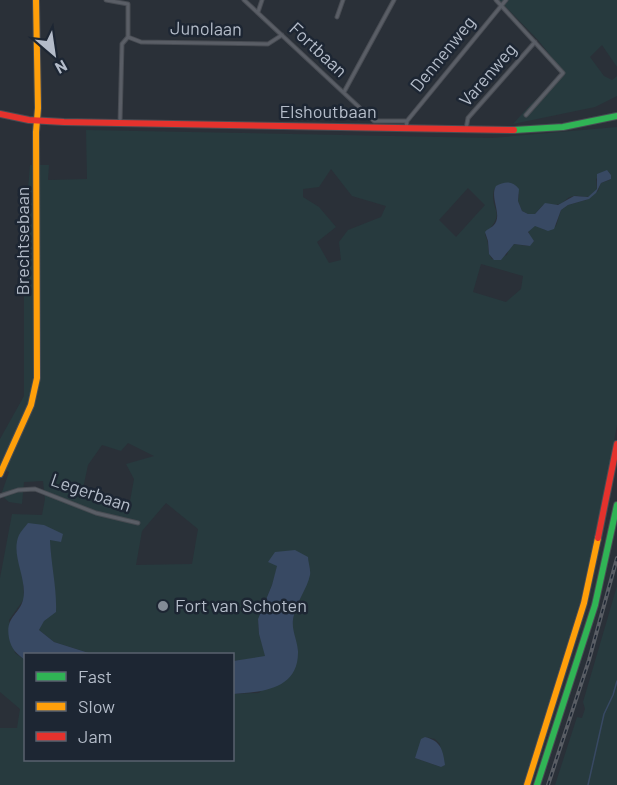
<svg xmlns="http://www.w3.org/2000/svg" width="617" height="785" viewBox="0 0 617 785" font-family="Barlow,sans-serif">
<rect width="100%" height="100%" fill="#2a3038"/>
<!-- green -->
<path fill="#273a3e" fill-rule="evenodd" d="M499 0H617V67L602 45 590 57 604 76 612 80 617 76V96L595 107 513 124 531 104 565 74 538 40Z
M617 127V425L604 496 580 602 523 785H0V728H17L20 709 0 692V578L12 514 42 515 45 499 43 481 24 482 22 504 9 502 1 495 9 472 0 468V439L24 396V237L30 165H49L48 180 87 179 86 130 492 138ZM331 169 352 196 386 206 381 217 348 230 339 242 341 260 329 263 317 242 336 227 319 207 303 197V189L319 187ZM608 171 611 175 610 180 601 183 598 191 586 200 568 205 561 210 556 226 545 230 536 225 529 230V236L534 241 528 246 514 244 509 248 507 255 492 259C486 251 490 243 485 235 508 209 489 213 494 189L519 194 518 201 522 211 528 214H535L543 205C549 205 556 206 562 203 565 201 567 198 570 197 582 192 586 204 597 189L596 179ZM468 188 485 205 456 237 439 220ZM481 264 523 276 521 289 506 302 473 292ZM128 443 154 456 126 464 134 479 130 501 81 498 88 465 102 445 121 451ZM166 503 198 529 192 564 136 565 142 531ZM63 535 50 540C51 563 50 610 39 630L54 642 92 654H232L233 661 266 657 259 634 258 619 272 585 278 565 268 562 310 574 294 613 292 625 298 652 259 693 233 694 232 760H26L25 660 15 653 9 620 24 599 23 580 17 548ZM425 737 435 739 440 744 441 767 415 758Z
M617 586V785H555L577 717 582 718 585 709 583 702Z"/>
<!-- water -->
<path fill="#384963" d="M607 170 611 175V179L601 183 596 193 589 199 568 205 561 210 554 229 548 231 535 226 528 232 534 241 530 246 514 244 501 260H494L489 254 488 241 485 232C487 229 491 228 493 226 504 216 489 198 496 186 505 181 513 181 519 189L518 201 522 211 528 214H535L545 203 558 205 574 196 588 197 597 189V174Z
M28 523 44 525 63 534 61 542 50 540C51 565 57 588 56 612L44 621 39 630 54 642 92 654H26L25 660C17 654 11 649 9 638 5 617 19 615 23 600 28 579 10 555 19 535 21 531 25 527 28 523Z
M295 550 308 557C308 562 311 570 310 575 307 589 297 601 294 615 290 628 297 638 298 651 299 690 261 692 233 694V661L265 656 259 634 258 619 272 585 277 566 268 562 275 552Z
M425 737C441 741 443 750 445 765L441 767 415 758 421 739Z"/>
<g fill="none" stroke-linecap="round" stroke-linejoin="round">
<!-- stream -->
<path stroke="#384963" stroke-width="1.5" d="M588 785 604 714 613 695 617 681"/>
<!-- street casing -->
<g stroke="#484c53" stroke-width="5">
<path id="street" d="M106 0 128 4V37
M244 0 374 121H407
M496 0 563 73 526 115
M258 12 262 0
M337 17 343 0
M128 37 141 42 268 44 282 35
M344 92 394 0
M120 123 122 44 128 37
M406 128 407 121 506 0
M466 129 468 118 535 42
M0 496 18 490 35 489 96 513 138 523"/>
</g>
<!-- fast casing -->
<g stroke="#484c53" stroke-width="8">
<path id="fast" d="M514 130 563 127 617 116
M537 785 595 605 617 505"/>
</g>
<!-- slow casing -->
<g stroke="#484c53" stroke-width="8">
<path id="slow" d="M0 474 31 405 37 378 36 132 38 108 36 0
M527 785 584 603 598 538"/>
</g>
<!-- jam casing -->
<g stroke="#484c53" stroke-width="8">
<path id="jam" d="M0 114 29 120 64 122 514 130
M598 538 617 444"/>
</g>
<!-- street -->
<use href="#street" stroke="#5a5e66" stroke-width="3"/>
<!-- fast -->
<use href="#fast" stroke="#30b455" stroke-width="6"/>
<!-- slow -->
<use href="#slow" stroke="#ff9f0a" stroke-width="6"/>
<!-- jam -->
<use href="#jam" stroke="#e5322d" stroke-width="6"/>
<!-- rail casing -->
<g stroke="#595d64" stroke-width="4">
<path id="rail" d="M548 785 589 660 617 558"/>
</g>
<!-- rail -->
<use href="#rail" stroke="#1d2633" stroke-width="1.5" stroke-dasharray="4.5" stroke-linecap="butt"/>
</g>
<!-- markers -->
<circle fill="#848b96" stroke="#1d2633" stroke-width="2" cx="163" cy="606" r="6"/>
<g text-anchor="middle" stroke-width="5" stroke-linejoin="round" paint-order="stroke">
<!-- street labels -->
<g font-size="18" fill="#b4bcc9" stroke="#1d2633">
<text transform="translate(206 29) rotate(1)" y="6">Junolaan</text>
<text transform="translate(318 50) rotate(43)" y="6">Fortbaan</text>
<text transform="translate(443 54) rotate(-51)" y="6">Dennenweg</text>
<text transform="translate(488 75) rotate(-49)" y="6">Varenweg</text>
<text x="328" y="118">Elshoutbaan</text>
<text transform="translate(23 241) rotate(-90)" y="6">Brechtsebaan</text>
<text transform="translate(91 493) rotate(19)" y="6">Legerbaan</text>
</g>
<!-- poi labels -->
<g font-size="18" fill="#b4bcc9" stroke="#1d2633" text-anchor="start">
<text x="175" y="612">Fort van Schoten</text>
</g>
</g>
<!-- legend -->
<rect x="24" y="653" width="210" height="108" fill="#1d2633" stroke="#59626f" stroke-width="1.5"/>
<rect x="36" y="672" width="30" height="9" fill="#30b455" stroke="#59626f" stroke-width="1.5"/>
<text x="78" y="683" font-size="18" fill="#b4bcc9">Fast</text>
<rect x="36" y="702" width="30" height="9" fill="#ff9f0a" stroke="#59626f" stroke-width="1.5"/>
<text x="78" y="713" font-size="18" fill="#b4bcc9">Slow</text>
<rect x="36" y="732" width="30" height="9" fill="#e5322d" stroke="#59626f" stroke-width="1.5"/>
<text x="78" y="743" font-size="18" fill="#b4bcc9">Jam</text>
<!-- north arrow -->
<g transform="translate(54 54) rotate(151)" stroke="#1d2633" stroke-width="4.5" paint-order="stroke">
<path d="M0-4.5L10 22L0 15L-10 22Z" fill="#b4bcc9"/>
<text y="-9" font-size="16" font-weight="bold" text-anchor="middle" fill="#b4bcc9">N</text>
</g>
</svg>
